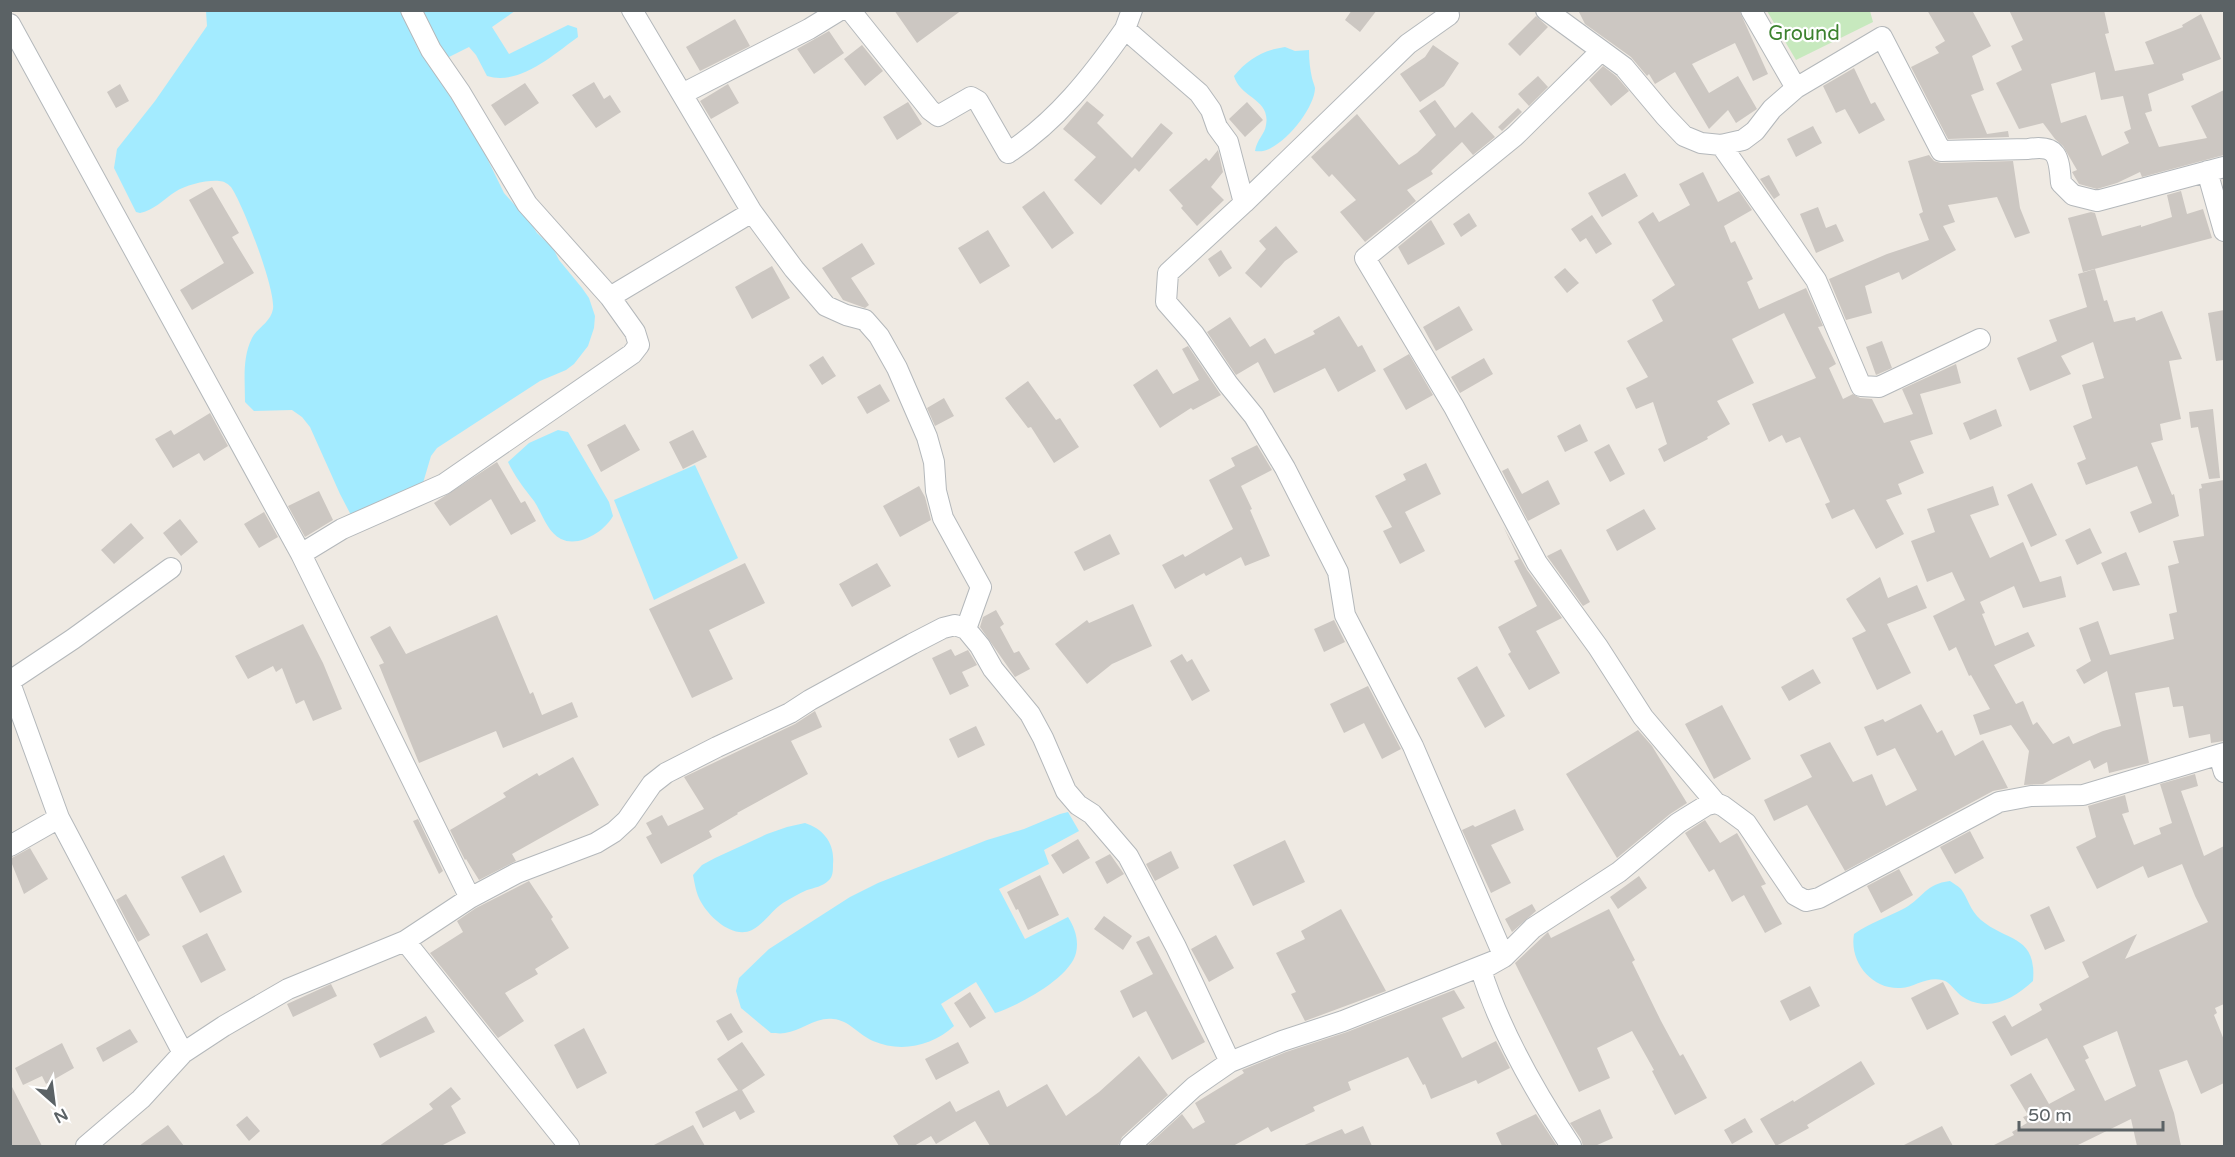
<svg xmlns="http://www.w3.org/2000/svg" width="2235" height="1157" viewBox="0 0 2235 1157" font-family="'Varela Round',sans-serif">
<rect width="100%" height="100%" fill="#efeae3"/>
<!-- green -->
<path fill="#c7e9be" d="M1767 11H1870L1873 22 1796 60Z"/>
<!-- water -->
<path fill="#a3ebff" d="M206 11H401L418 49 437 75 485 154 504 193 530 222 537 233 553 248 559 260 582 288 589 298 595 316 594 328 588 346 574 364 566 370 540 381 437 448 431 456 423 483 352 517 340 494 310 427 302 417 292 410 254 411 245 402C245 381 242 358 252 338 257 328 271 322 273 309 276 290 243 204 231 187 228 184 224 181 219 181 206 180 186 185 175 192 164 199 153 211 140 213L136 212 114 168 117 149 155 101 207 26Z
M418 11H515L492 27 509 54 568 25 577 28 578 37C553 55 519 86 487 76L476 55 469 47 445 59Z
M1285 47 1295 51 1309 50C1309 60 1310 69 1312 78 1313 82 1314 84 1315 88 1315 109 1278 156 1255 151 1257 139 1265 134 1266 125 1271 99 1240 98 1234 76 1248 59 1264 50 1285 47Z
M558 430 568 432 609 502 613 516C605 531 579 548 561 539 547 532 542 513 534 501 524 488 515 477 508 462L529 443Z
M695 465 738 558 654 600 614 500Z
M1068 812 1079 831 1044 850 1049 864 999 889 1025 939 1068 917C1075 928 1079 940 1076 953 1070 978 1018 1006 995 1013L976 982 941 1004 954 1026C932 1046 901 1053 873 1041 859 1035 849 1020 833 1019 815 1017 801 1031 785 1033 780 1034 775 1033 771 1033L741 1008 736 991 739 978 769 949 850 897 878 883 987 840 1024 829 1060 814Z
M805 823C824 829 835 844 833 864 833 871 833 877 828 881 823 886 814 888 807 890 798 894 791 898 783 903 771 911 765 923 752 930 733 939 710 918 701 902 696 893 695 885 693 875L702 865 715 858 767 834 787 827Z
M1950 881C1953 883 1958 886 1961 889 1969 900 1969 909 1981 920 2007 942 2037 935 2033 981 2014 999 1988 1013 1963 997 1955 992 1951 982 1942 980 1928 976 1914 987 1901 988 1872 990 1849 962 1854 934 1870 923 1888 917 1905 908 1924 897 1925 884 1950 881Z"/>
<!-- building -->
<path fill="#ccc7c2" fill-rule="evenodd" d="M894 10H962L917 43Z
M1352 10H1377L1360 32 1345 20Z
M1578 10H1739L1768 74 1753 81 1735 43 1692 64 1709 93 1738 76 1757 109 1736 123 1728 110 1709 129 1675 72 1655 84 1649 74 1647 76 1631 57 1585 24Z
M1927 10H1972L1991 46 1972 56 1984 90 1971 95 1987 134 2008 131 2009 137 1948 139 1911 67 1939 53 1935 47 1945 41Z
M2009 10H2104L2109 33 2105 34 2115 71 2154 64 2145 42 2183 27 2182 25 2201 14 2221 59 2182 74 2184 80 2148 94 2152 111 2145 113 2159 147 2207 138 2191 106 2224 90V155L2142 177 2140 172 2117 183 2097 189 2079 184 2072 172 2077 170 2063 146 2055 139 2043 123 2019 129 1996 83 2022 70 2011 46 2023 40ZM2095 72 2101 100 2123 96 2131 129 2124 132 2129 143 2102 156 2086 115 2061 123 2051 84Z
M1536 16 1548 27 1520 56 1508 44Z
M735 19 750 46 700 71 686 47Z
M829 31 844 53 814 74 797 49Z
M862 45 883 71 865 86 844 59Z
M1433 45 1459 63 1444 86 1420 102 1400 74 1425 57Z
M1603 66 1616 76 1629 91 1611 106 1589 80Z
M1854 68 1871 104 1875 102 1885 120 1859 134 1845 109 1836 113 1823 86Z
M1538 76 1548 87 1529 106 1518 94Z
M594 82 604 99 610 95 621 112 596 128 572 95Z
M525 83 539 103 505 126 491 105Z
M120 84 129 101 116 108 107 92Z
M728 84 739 103 711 119 700 101Z
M1435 100 1455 128 1472 112 1495 137 1473 155 1462 142 1431 171 1433 174 1407 190 1416 201 1365 242 1340 212 1356 200 1332 174 1329 177 1311 157 1357 114 1399 165 1417 153 1436 135 1419 111Z
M1087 101 1104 115 1097 123 1132 158 1161 123 1173 133 1139 172 1135 168 1101 205 1074 180 1096 157 1063 129Z
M908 102 922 124 897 140 883 117Z
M1247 102 1263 120 1245 137 1229 119Z
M1518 108 1522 112 1502 131 1498 127Z
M1813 126 1822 143 1796 157 1787 139Z
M1218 150 1223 172 1211 187 1224 200 1197 226 1181 208 1183 206 1169 190 1206 158 1209 161Z
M1929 155 1934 161 1941 163 2013 161 2020 208 2030 233 2015 238 1997 197 1948 205 1955 222 1943 226 1956 250 1902 280 1899 272 1865 286 1872 313 1846 320 1829 279 1887 254 1929 240 1919 214 1923 212 1908 161Z
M1703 172 1718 202 1739 191 1752 210 1724 226 1731 243 1735 241 1753 279 1747 282 1759 309 1806 288 1823 326 1818 327 1836 364 1829 368 1843 399 1853 394 1860 398 1872 399 1884 423 1913 414 1902 389 1956 364 1961 383 1920 394 1933 434 1910 441 1924 473 1898 484 1902 494 1886 500 1904 534 1876 549 1854 509 1832 519 1825 504 1830 502 1800 437 1786 443 1782 435 1769 442 1752 404 1816 378 1784 313 1732 339 1754 383 1717 401 1730 424 1707 437 1708 439 1664 462 1658 449 1667 444 1653 402 1636 409 1626 388 1648 377 1627 341 1663 321 1652 300 1675 285 1638 222 1653 212 1659 222 1690 205 1679 184Z
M1625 173 1638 196 1602 217 1588 193Z
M1769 175 1780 195 1774 199 1760 179Z
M212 187 239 233 232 237 254 273 192 310 180 290 224 263 189 200Z
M1044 191 1074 233 1052 249 1022 207Z
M2181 191 2187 214 2203 209 2212 238 2083 272 2068 218 2091 212 2095 213 2102 236 2141 225V227L2172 217 2167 195Z
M1818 207 1826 228 1836 224 1844 241 1816 253 1800 214Z
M1469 213 1477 226 1461 237 1453 224Z
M1592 215 1612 244 1596 254 1586 238 1580 242 1571 229Z
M1431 220 1445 244 1408 265 1398 247Z
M1276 226 1298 252 1285 261 1261 288 1245 273 1266 249 1259 241Z
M988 230 1010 266 980 284 958 248Z
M862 243 875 264 851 278 869 305 865 308 843 300 822 268Z
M1221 250 1232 268 1219 277 1208 259Z
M772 266 790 298 752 319 735 287Z
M1565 268 1579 283 1567 293 1554 277Z
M2095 269 2104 301 2107 300 2114 322 2135 317 2136 321 2162 311 2182 359 2169 361 2181 419 2160 424 2163 440 2151 443 2172 495 2174 494 2179 516 2139 533 2130 512 2152 503 2137 466 2086 485 2077 463 2086 459 2073 426 2092 418 2082 385 2104 378 2093 342 2061 356 2071 374 2030 391 2017 358 2057 341 2049 320 2087 307 2078 274Z
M1459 306 1473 330 1436 351 1423 327Z
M2224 310V360L2216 361 2208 313Z
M1339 316 1358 347 1362 345 1376 371 1338 392 1325 368 1274 393 1258 362 1236 375 1207 332 1230 317 1250 347 1265 338 1275 354 1315 334 1313 331Z
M1882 341 1892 368 1876 375 1866 347Z
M1188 346 1221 395 1193 410 1191 408 1160 428 1133 385 1157 369 1173 394 1199 380 1182 349Z
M1409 354 1433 395 1406 410 1383 369Z
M823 356 836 376 822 385 809 365Z
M1484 358 1493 374 1460 393 1451 377Z
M1028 381 1056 420 1060 418 1079 447 1054 463 1031 427 1028 428 1005 398Z
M880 384 890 401 867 414 857 397Z
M944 398 954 416 935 426 927 408Z
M1996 409 2002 426 1970 440 1963 423Z
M2213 409 2220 478 2209 479 2198 427 2191 428 2189 412Z
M210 413 228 446 204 461 199 453 173 468 155 439 171 430 174 435Z
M625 424 640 450 601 472 587 445Z
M1580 424 1588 441 1565 452 1557 436Z
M693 430 707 457 683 469 669 442Z
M1609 444 1625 474 1610 482 1594 452Z
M1257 445 1272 470 1241 486 1252 509 1250 510 1270 556 1245 566 1241 557 1206 576 1204 573 1175 589 1162 565 1183 554 1185 557 1233 529 1209 480 1235 466 1231 458Z
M497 462 521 503 525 501 536 521 511 535 491 499 450 526 434 503Z
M1426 463 1441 494 1405 512 1425 551 1400 564 1383 531 1392 527 1375 496 1406 480 1403 474Z
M1508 468 1522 494 1548 480 1560 504 1528 521 1502 471Z
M2224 480V741L2211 743 2210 734 2189 738 2183 706 2173 707 2169 687 2135 693 2149 763 2109 773 2107 762 2094 769 2090 760 2043 784 2024 785 2029 751 2011 725 1980 735 1973 715 1990 709 1971 675 1969 676 1956 647 1949 651 1933 616 1965 600 1952 572 1927 582 1911 541 1935 532 1927 509 1993 486 1999 505 1970 515 1990 558 2023 542 2040 582 2061 576 2066 597 2023 608 2014 586 1980 602 1985 613 1982 614 1995 646 2028 632 2035 646 1994 665 2016 704 2023 701 2033 725 2037 722 2053 744 2069 736 2073 744 2103 731 2121 726 2107 671 2084 684 2076 670 2091 661 2079 628 2098 621 2110 655 2174 639 2169 614 2177 612 2168 566 2179 563 2173 541 2204 536 2199 489 2202 488 2201 484Z
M2032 483 2057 535 2031 547 2007 495Z
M919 486 925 497 931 520 900 537 883 506Z
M319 491 333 520 305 537 288 506Z
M1644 509 1656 529 1617 551 1606 530Z
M264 512 278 537 259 548 244 524Z
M180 519 198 542 181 556 163 533Z
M131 523 144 538 114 564 101 550Z
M1503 526 1527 570 1562 618 1536 631 1560 673 1529 690 1508 654 1511 652 1498 627 1537 606 1514 561 1519 559Z
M2090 528 2102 553 2077 565 2065 540Z
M1110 534 1120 554 1084 571 1074 552Z
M1561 549 1590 602 1583 606 1547 556Z
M2126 552 2140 585 2113 591 2101 563Z
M745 563 765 603 709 630 733 679 692 698 649 609Z
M877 563 891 586 852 607 839 584Z
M1880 577 1888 598 1917 585 1927 608 1887 624 1911 673 1877 690 1852 638 1866 631 1846 599Z
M1133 604 1152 646 1112 664 1087 684 1055 644 1087 620 1089 623Z
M996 610 1004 624 1000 627 1014 653 1019 651 1030 669 1015 677 980 627 983 617Z
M497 615 530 694 533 692 542 715 572 702 578 717 503 748 496 731 419 763 379 665 384 663 370 637 390 626 406 654Z
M1334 620 1345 642 1324 652 1314 629Z
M303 624 323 663 342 709 313 721 304 700 296 704 282 668 276 672 273 666 248 679 235 656Z
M951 649 955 656 968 650 977 665 962 672 969 686 950 695 932 658Z
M1182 654 1187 662 1192 659 1210 691 1192 701 1170 661Z
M1477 666 1505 716 1485 728 1457 678Z
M1813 669 1821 683 1789 701 1781 687Z
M1368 686 1401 749 1382 759 1364 723 1344 733 1330 704Z
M1921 704 1937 733 1942 730 1955 756 1983 740 2008 788 1993 791 1845 871 1807 805 1774 821 1764 800 1812 777 1800 755 1830 742 1853 782 1872 774 1886 806 1917 790 1895 748 1877 756 1864 727 1883 719 1885 722Z
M1722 705 1751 759 1714 779 1685 724Z
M815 711 822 727 791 741 808 774 737 813 738 814 709 831 712 837 661 864 646 837 652 834 646 823 662 815 668 826 704 809 684 777 795 724Z
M976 726 985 745 958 758 949 739Z
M1638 730 1652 746 1687 803 1670 814 1617 858 1566 774Z
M573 757 599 805 512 854 516 861 479 880 466 859 465 860 450 830 506 797 503 793 537 773 539 776Z
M2195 774 2198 786 2181 791 2204 856 2224 846V1004L2215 1008 2217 1013 2214 1015 2224 1040V1083L2201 1094 2187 1060 2159 1070 2174 1113 2181 1146H2137L2131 1119 2076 1146H1992L2014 1135 2012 1132 2027 1123 2023 1117 2028 1115 2010 1085 2031 1073 2049 1104 2075 1090 2047 1038 2011 1056 1992 1022 2005 1015 2012 1027 2042 1010 2039 1004 2089 977 2082 962 2137 934 2125 959 2208 922 2195 896 2182 864 2148 878 2143 866 2097 889 2076 847 2096 837 2088 806 2125 795 2129 812 2122 814 2134 845 2161 834 2159 828 2172 823 2160 784ZM2117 1031 2136 1086 2105 1101 2085 1060 2089 1058 2083 1046Z
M1515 809 1524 830 1491 845 1511 883 1491 893 1462 830 1473 825 1475 827Z
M418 819 443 871 439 874 413 821Z
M1705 820 1720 843 1737 833 1766 884 1761 886 1782 924 1765 933 1744 895 1732 902 1714 869 1709 872 1685 833Z
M1970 831 1984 858 1955 874 1940 847Z
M1078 839 1090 858 1063 874 1051 855Z
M1285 840 1305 882 1253 906 1233 865Z
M30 848 48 879 24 894 10 859Z
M1171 851 1179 868 1155 881 1146 864Z
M1110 854 1124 874 1107 884 1095 862Z
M224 855 242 892 200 913 181 877Z
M1899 869 1913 895 1881 913 1867 886Z
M1040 875 1059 915 1028 930 1018 909 1016 910 1007 892Z
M1639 876 1647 888 1618 909 1610 897Z
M529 881 553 917 551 919 569 948 535 969 538 974 505 993 524 1021 498 1038 430 953 463 932 457 921 476 908Z
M126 894 150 935 138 942 116 900Z
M1532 904 1536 911 1512 932 1505 919Z
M2049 906 2065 941 2045 950 2030 915Z
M1341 909 1386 991 1305 1021 1291 994 1296 992 1276 953 1305 939 1301 931Z
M1609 909 1635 960 1632 962 1661 1021 1680 1056 1683 1054 1707 1098 1675 1115 1652 1071 1654 1070 1632 1031 1597 1048 1610 1078 1579 1092 1515 963 1548 932 1551 938Z
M1104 916 1132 936 1123 950 1094 929Z
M207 933 226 970 201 983 182 946Z
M1216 935 1234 968 1209 982 1191 949Z
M1149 936 1205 1042 1172 1060 1146 1011 1133 1018 1120 991 1153 974 1136 942Z
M1943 982 1959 1014 1927 1030 1911 998Z
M331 984 337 996 293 1017 287 1004Z
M1810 986 1820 1006 1790 1021 1780 1001Z
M1454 990 1465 1008 1442 1018 1462 1058 1496 1041 1510 1068 1478 1084 1476 1080 1431 1099 1425 1084 1423 1085 1408 1057 1348 1082 1351 1090 1313 1107 1315 1111 1271 1132 1268 1127 1233 1146H1147L1182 1114 1193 1129 1205 1122 1195 1103 1244 1073 1242 1070 1286 1052 1347 1032Z
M970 992 986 1018 970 1028 954 1003Z
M731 1013 743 1032 728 1041 716 1021Z
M426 1016 435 1032 380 1058 373 1044Z
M584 1028 607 1073 577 1089 554 1045Z
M130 1029 138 1042 103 1062 96 1048Z
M742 1042 765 1075 742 1090 755 1112 740 1120 735 1111 703 1128 695 1112 738 1090 717 1059Z
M958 1042 969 1063 936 1080 925 1059Z
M62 1043 74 1068 46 1084 42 1076 23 1085 15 1068Z
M1139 1056 1168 1095 1122 1137 1118 1146H990L975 1121 936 1144 931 1136 914 1146H899L893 1136 950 1101 956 1112 999 1090 1007 1107 1047 1084 1066 1116 1099 1092Z
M1861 1061 1875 1084 1807 1125 1809 1128 1776 1146 1760 1119 1793 1100 1794 1102Z
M10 1083 42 1146H10Z
M451 1087 461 1099 451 1106 466 1133 441 1146H379L433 1109 429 1104Z
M1600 1109 1613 1138 1595 1146H1583L1581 1139 1570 1123Z
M1536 1114 1557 1146H1502L1496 1133Z
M247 1116 260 1131 249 1141 236 1125Z
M1745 1118 1753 1132 1732 1144 1724 1130Z
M168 1125 184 1146H139Z
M693 1125 705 1146H652Z
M1363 1126 1372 1146H1302L1342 1129 1345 1134Z
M1942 1126 1953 1146H1902Z"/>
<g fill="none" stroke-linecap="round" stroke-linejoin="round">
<!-- street casing -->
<g stroke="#b4b8bb" stroke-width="22">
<path id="street" d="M411 10 431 50 460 92 527 204 610 297 752 212
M632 10 752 212 794 269 826 306 846 315 865 320 879 336 897 368 927 437 934 462 936 491 943 518 981 587 966 629
M850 10 930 110 938 116 971 97 978 101 1008 153C1057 121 1092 76 1125 29L1199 93 1211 110 1217 127 1228 142 1244 203
M1546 10 1624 67 1665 116 1684 136 1701 143 1721 145 1743 140 1755 131 1772 109 1796 88 1882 37 1941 151 2028 149C2058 144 2059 157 2061 183L2073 195 2097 201 2224 167
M1751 10 1796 88
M1449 15 1408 44 1244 203 1168 273 1166 302 1194 334 1228 384 1254 416 1285 468 1338 572 1345 615 1413 746 1504 957 1481 970C1501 1033 1535 1092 1571 1146
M10 24 301 554 470 898
M1125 29 1132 10
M1601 51 1515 136 1365 258 1454 407 1537 563 1598 647 1643 717 1716 803
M682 94 809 29 840 10
M1721 145 1816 280 1861 386 1879 387 1980 339
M2207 171 2224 231
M301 554 342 529 444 484 632 354 639 345 635 332 610 297
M10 681 73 639 171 568
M10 683 59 818
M2219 755 2224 772
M10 846 59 818 183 1053
M405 941 470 898 517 873 596 843 614 832 627 820 652 784 666 773 717 747 790 713 810 700 912 644 943 628 955 625 966 629 980 646 993 669 1030 714 1043 738 1066 791 1078 805 1092 814 1128 856 1176 947 1230 1062
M86 1146 141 1099 183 1053 224 1026 288 989 405 941 569 1146
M1130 1146 1194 1087 1230 1062 1282 1041 1343 1021 1504 957 1533 928 1619 872 1678 823 1707 805 1716 803 1723 806 1746 823 1795 895 1806 901 1819 898 1999 802 2031 796 2083 795 2224 753"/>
</g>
<!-- street -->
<use href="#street" stroke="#fff" stroke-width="20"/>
</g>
<g text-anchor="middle" stroke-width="4.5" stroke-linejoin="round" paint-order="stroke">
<!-- park labels -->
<g font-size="20" fill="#3c822e" stroke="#fff">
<text x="1804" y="40">Ground</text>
</g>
</g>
<!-- border -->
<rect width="2235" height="1157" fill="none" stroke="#5b6265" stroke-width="24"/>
<!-- north arrow -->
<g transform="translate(54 1103) rotate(152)" stroke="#ffffff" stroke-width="4.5" paint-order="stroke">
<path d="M0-4.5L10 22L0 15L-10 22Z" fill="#5b6265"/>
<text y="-9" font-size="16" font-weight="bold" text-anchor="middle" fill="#5b6265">N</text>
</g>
<!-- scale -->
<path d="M2019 1121v9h144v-9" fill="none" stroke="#5b6265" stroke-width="3"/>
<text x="2028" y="1121" font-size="18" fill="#5b6265" stroke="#ffffff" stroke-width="4.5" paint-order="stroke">50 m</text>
</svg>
